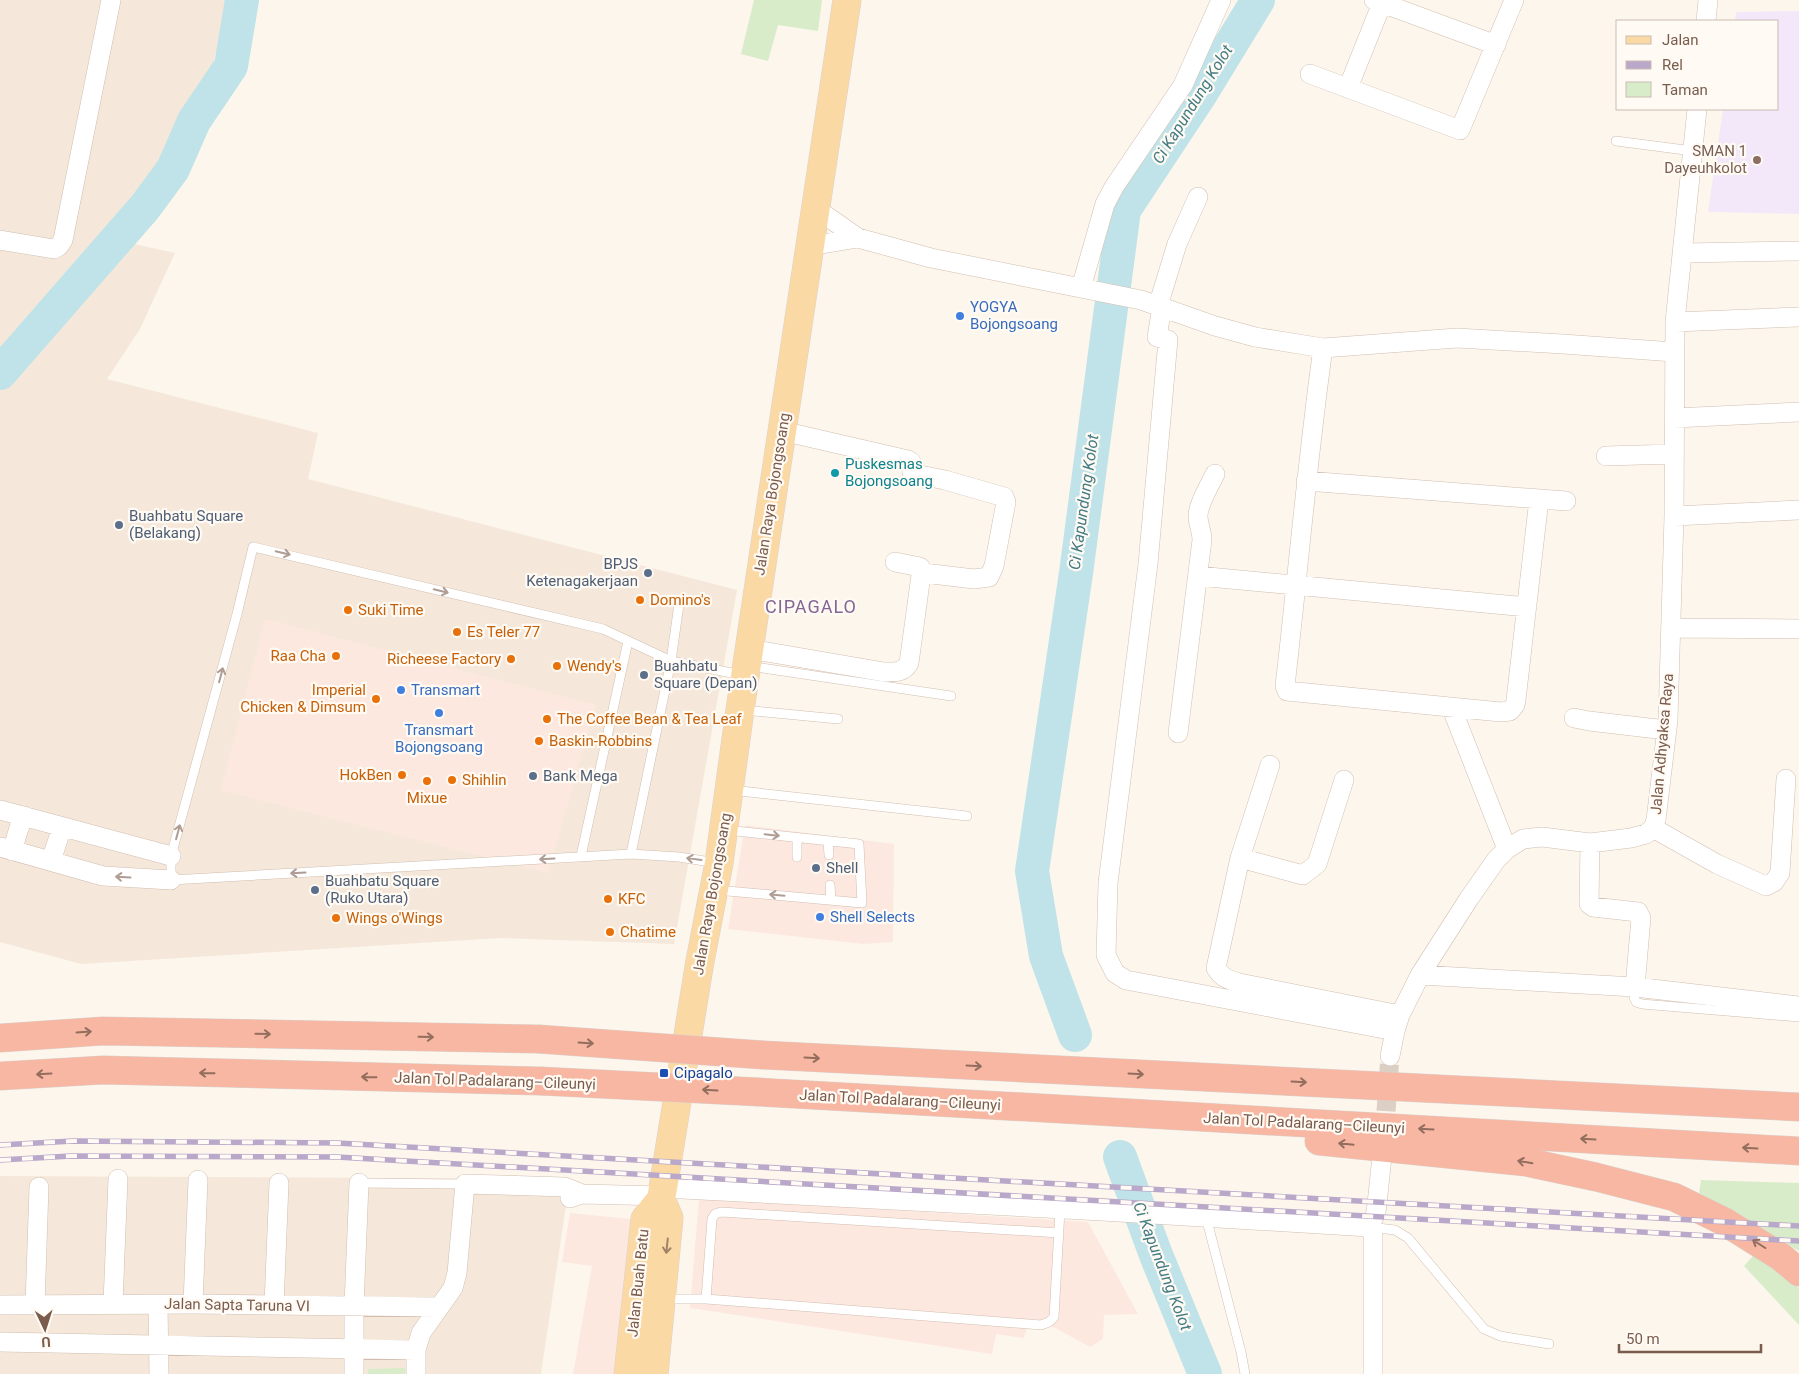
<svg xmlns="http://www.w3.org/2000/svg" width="1799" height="1374" viewBox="0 0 1799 1374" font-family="Roboto,sans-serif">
<rect width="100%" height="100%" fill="#fdf6ec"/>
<!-- residential -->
<path fill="#f5e8da" d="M0 0H234L207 81 121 241 175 253 140 329 107 379 318 433 308 479 737 590 674 944 501 938 81 964 0 942Z
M0 1176 570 1179 541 1374H0Z"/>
<!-- commercial -->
<path fill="#fde8e0" d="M265 619 596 705 548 873 221 790Z
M745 825 894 844 893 942 863 944 728 929Z
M699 1198 1088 1222 1138 1314 1104 1315 1103 1339 1090 1347 1055 1328 1029 1320 1024 1338 996 1334 992 1354 690 1308Z
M570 1213 631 1219 615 1374H573L592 1266 562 1262Z"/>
<!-- education -->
<path fill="#f3e8fa" d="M1799 11V214L1708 212 1723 109H1778V21H1735L1736 12Z"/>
<!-- green -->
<path fill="#d8ecc9" d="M754 0H822L818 31 778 25 768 61 741 54Z
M1701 1180 1799 1183V1251L1699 1193Z
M1753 1256 1768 1258 1799 1288V1325L1744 1266Z
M405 1368V1374H368V1369Z"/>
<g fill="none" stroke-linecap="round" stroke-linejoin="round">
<!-- river -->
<path stroke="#bfe3e8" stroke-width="34" d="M0 373 145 207 173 169 194 121 231 66 242 0
M1075 1035 1046 956 1032 871 1076 573 1124 210 1200 95 1258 0
M1120 1157 1156 1255 1205 1374"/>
<!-- minor-tunnel -->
<path stroke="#dcd0c4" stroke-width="19" stroke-dasharray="19 9" stroke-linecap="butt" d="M1384 1139 1390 1056"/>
<!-- service casing -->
<g stroke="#d1beb0" stroke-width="10">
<path id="service" d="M1616 141 1693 151
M749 666 951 696
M744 710 838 719
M731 790 967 816
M797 838V857
M828 841 829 855
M631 854 671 661 679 604
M581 856 628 641
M717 863 679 857 631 854 171 880V856L237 614 253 547 603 629 671 661 742 675
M830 885 831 900
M716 890 862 903 859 844 726 830
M1635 987 1634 997 1636 1002 1642 1004 1799 1017
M359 1183 465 1184
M1206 1217 1241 1352 1245 1374
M1369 1227 1395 1230 1408 1238 1484 1329 1500 1336 1549 1344
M665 1299H706L712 1219 715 1214 721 1212 1059 1233
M706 1299 1041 1325 1049 1322 1054 1317 1060 1210"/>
</g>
<!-- minor casing -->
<g stroke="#d1beb0" stroke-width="20">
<path id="minor" d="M1374 0 1496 45
M1706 21 1708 0
M1310 74 1460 130 1514 0
M1348 88 1382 3
M815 208 858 238 931 258 1141 300 1215 326 1255 337 1323 348 1457 338 1563 344 1674 352
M0 240 54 249 59 246 63 240 111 0
M810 246 858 238
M1683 253 1799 251
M1081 288 1105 204 1114 187 1183 85 1221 0
M1158 306 1177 244 1198 197
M1162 307 1157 337 1168 340 1148 564 1108 883 1106 955 1115 973 1126 980 1395 1031
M1675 322 1799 317
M1323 348C1307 461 1298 574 1285 686L1287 691 1501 712 1510 711 1515 705 1516 700 1539 499
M1674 418 1799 412
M1606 456 1674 454
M1306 481 1566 501
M1674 516 1799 510
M895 562 920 567 924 573
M1198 576 1527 607
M1671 628 1799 629
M749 649 884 672C895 672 903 673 909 663L921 575 924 573 974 579 989 577 994 566 1006 502 1004 497 945 480 915 474 912 472 911 462 908 460 782 431
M1452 709 1507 849
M1574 718 1589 721 1666 730
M1178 733 1202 540C1202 531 1198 524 1198 516 1198 504 1210 485 1215 474
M1270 765 1240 858 1216 968C1222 978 1229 980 1239 983L1400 1015
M0 810 171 856
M1653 828 1717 864 1766 886 1774 882 1780 873 1786 779
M1590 843 1589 904 1593 907 1638 912 1641 918 1635 987
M0 847 103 876 171 880
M12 851 19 828 24 816
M1240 858 1303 875 1317 864 1344 780
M51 861 62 827
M1420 975 1635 987 1799 1006
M1390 1056 1395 1031 1400 1015 1420 975 1468 900 1496 860 1507 849 1523 839 1542 837 1590 843 1631 838 1646 834 1653 828 1656 820 1668 720 1674 516 1675 322 1697 109
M663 1188 1102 1211 1369 1227
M570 1198 582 1194 662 1196
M1369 1227 1373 1235V1374
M1369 1227 1376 1213 1382 1157
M113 1304 118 1179
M158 1304 159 1374
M193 1304 198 1180
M0 1305 193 1304 439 1307
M35 1305 39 1187
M274 1305 279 1183
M0 1342 416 1350
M354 1374V1306L359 1183
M416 1374V1350L421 1333 453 1288 457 1273 465 1184 565 1187 582 1194"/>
</g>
<!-- primary casing -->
<g stroke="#dad1cd" stroke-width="29">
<path id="primary" d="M628 1374 645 1219 661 1199
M654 1374 669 1218 661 1199 663 1188 700 961 719 863 740 710 847 0"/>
</g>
<!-- motorway casing -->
<g stroke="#dad1cd" stroke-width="29">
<path id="motorway" d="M0 1038 103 1031 538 1039
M763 1055 1799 1107
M0 1076 103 1070 540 1081
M759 1092 1799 1151
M1319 1141 1526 1162 1596 1177 1674 1197 1725 1222 1781 1257 1799 1272"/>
</g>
<!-- service -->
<use href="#service" stroke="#fff" stroke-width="9"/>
<!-- minor -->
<use href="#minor" stroke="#fff" stroke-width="19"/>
<!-- primary -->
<use href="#primary" stroke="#fbd9a5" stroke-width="28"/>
<!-- motorway -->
<use href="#motorway" stroke="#f7b7a3" stroke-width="28"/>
<!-- rail casing -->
<g stroke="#b9a8c9" stroke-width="5.5">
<path id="rail" d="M0 1145 73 1141 337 1143 1799 1226
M0 1160 71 1156 337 1157 1799 1241"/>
</g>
<!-- rail -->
<use href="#rail" stroke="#fffaf3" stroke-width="4" stroke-dasharray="11" stroke-linecap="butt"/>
<!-- motorway-bridge casing -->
<g stroke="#dad1cd" stroke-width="29" stroke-linecap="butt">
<path id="motorway-bridge" d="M538 1039 763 1055
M540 1081 759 1092"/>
</g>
<!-- motorway-bridge -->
<use href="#motorway-bridge" stroke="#f7b7a3" stroke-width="28"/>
</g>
<!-- one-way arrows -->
<defs><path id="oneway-shaft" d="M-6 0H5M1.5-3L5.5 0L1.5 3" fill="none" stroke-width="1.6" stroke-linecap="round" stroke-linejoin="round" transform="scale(1.25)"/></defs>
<g stroke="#af9d94">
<use href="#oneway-shaft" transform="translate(283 553) rotate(13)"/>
<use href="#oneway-shaft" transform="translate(441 591) rotate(13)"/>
<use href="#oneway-shaft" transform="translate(221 675) rotate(-75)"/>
<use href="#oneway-shaft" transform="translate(178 832) rotate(-75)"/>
<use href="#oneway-shaft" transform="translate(772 835) rotate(6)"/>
<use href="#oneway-shaft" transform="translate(547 859) rotate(177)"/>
<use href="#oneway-shaft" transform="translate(694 859) rotate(-172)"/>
<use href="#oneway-shaft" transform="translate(298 873) rotate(177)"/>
<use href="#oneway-shaft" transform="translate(123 877) rotate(-177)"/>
<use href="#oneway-shaft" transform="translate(777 895) rotate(-175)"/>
</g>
<g stroke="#936e5e">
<use href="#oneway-shaft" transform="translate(84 1032) rotate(-4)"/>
<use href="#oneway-shaft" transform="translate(263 1034) rotate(1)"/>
<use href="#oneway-shaft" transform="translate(426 1037) rotate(1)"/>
<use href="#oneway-shaft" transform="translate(586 1043) rotate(4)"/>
<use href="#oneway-shaft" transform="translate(812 1058) rotate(3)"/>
<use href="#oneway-shaft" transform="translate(974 1066) rotate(3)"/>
<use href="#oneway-shaft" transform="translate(207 1073) rotate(-179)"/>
<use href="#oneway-shaft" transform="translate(44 1074) rotate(177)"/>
<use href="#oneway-shaft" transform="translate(1136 1074) rotate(3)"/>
<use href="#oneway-shaft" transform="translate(369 1077) rotate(-179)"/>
<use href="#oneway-shaft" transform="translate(1299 1082) rotate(3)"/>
<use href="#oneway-shaft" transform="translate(710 1090) rotate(-177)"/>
<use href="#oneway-shaft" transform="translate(1426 1129) rotate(-177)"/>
<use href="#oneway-shaft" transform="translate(1588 1139) rotate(-177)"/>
<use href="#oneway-shaft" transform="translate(1346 1144) rotate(-174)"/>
<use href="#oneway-shaft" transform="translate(1750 1148) rotate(-177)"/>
<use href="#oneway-shaft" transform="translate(1525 1162) rotate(-171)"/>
<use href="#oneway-shaft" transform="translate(1759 1244) rotate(-148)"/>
</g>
<use stroke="#a18267" href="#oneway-shaft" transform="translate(667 1246) rotate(96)"/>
<!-- markers -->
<circle fill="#8d6e63" stroke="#fffaf3" stroke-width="2" cx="1757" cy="160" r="5"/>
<g fill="#3f7fe0" stroke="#fffaf3" stroke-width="2">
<circle cx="960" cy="316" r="5"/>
<circle cx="401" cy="690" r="5"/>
<circle cx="439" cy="713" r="5"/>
<circle cx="820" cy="917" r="5"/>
</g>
<circle fill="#0f9aa8" stroke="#fffaf3" stroke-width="2" cx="835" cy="473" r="5"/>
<g fill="#5c6f8a" stroke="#fffaf3" stroke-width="2">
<circle cx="119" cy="525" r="5"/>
<circle cx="648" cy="573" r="5"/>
<circle cx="644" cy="675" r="5"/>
<circle cx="533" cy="776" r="5"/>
<circle cx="816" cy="868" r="5"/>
<circle cx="315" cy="890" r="5"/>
</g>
<g fill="#e8710a" stroke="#fffaf3" stroke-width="2">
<circle cx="640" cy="600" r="5"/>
<circle cx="348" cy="610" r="5"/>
<circle cx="457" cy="632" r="5"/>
<circle cx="336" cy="656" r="5"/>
<circle cx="511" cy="659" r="5"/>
<circle cx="557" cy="666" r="5"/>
<circle cx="376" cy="699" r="5"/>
<circle cx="547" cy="719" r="5"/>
<circle cx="539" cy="741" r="5"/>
<circle cx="402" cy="775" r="5"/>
<circle cx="452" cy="780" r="5"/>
<circle cx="427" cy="781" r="5"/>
<circle cx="608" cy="899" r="5"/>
<circle cx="336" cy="918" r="5"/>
<circle cx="610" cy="932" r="5"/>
</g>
<rect fill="#1a4fb4" stroke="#fffaf3" stroke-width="2" x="659" y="1068" width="10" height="10" rx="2.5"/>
<g text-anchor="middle" stroke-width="4.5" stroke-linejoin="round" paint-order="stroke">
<!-- education labels -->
<g font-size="15" fill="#785e54" stroke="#fffaf3" text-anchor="end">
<text x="1747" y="156">SMAN 1<tspan x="1747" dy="17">Dayeuhkolot</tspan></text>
</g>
<!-- shop labels -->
<g font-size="15" fill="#366cbe" stroke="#fffaf3" text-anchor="start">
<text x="970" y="312">YOGYA<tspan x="970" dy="17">Bojongsoang</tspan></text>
<text x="411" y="695">Transmart</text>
<text x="439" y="735" text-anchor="middle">Transmart<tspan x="439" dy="17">Bojongsoang</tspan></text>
<text x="830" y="922">Shell Selects</text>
</g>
<!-- culture labels -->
<g font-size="15" fill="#0d838f" stroke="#fffaf3" text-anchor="start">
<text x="845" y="469">Puskesmas<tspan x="845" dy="17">Bojongsoang</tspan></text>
</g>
<!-- street labels -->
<g font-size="15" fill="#7a5c4d" stroke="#fffaf3">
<text transform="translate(772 494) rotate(-81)" y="5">Jalan Raya Bojongsoang</text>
<text transform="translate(1662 744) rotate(-85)" y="5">Jalan Adhyaksa Raya</text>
<text transform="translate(712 894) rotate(-80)" y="5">Jalan Raya Bojongsoang</text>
<text transform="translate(495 1081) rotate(2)" y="5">Jalan Tol Padalarang–Cileunyi</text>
<text transform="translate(900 1100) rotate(3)" y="5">Jalan Tol Padalarang–Cileunyi</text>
<text transform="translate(1304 1123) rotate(3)" y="5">Jalan Tol Padalarang–Cileunyi</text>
<text transform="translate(638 1283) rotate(-84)" y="5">Jalan Buah Batu</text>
<text transform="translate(237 1305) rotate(1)" y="5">Jalan Sapta Taruna VI</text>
</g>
<!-- service labels -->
<g font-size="15" fill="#4e5e75" stroke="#fffaf3" text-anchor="start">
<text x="129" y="521">Buahbatu Square<tspan x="129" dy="17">(Belakang)</tspan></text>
<text x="638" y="569" text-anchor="end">BPJS<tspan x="638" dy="17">Ketenagakerjaan</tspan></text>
<text x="654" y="671">Buahbatu<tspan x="654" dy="17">Square (Depan)</tspan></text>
<text x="543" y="781">Bank Mega</text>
<text x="826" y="873">Shell</text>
<text x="325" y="886">Buahbatu Square<tspan x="325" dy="17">(Ruko Utara)</tspan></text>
</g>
<!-- food labels -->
<g font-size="15" fill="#c56008" stroke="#fffaf3" text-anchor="start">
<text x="650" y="605">Domino's</text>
<text x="358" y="615">Suki Time</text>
<text x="467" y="637">Es Teler 77</text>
<text x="326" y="661" text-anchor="end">Raa Cha</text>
<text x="501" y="664" text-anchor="end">Richeese Factory</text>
<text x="567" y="671">Wendy's</text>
<text x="366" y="695" text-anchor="end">Imperial<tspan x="366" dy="17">Chicken &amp; Dimsum</tspan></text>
<text x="557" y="724">The Coffee Bean &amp; Tea Leaf</text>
<text x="549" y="746">Baskin-Robbins</text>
<text x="392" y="780" text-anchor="end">HokBen</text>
<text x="462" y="785">Shihlin</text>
<text x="427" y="803" text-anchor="middle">Mixue</text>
<text x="618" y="904">KFC</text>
<text x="346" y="923">Wings o'Wings</text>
<text x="620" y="937">Chatime</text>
</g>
<!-- transit labels -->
<g font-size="15" fill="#164399" stroke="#fffaf3" text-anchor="start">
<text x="674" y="1078">Cipagalo</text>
</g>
<!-- water labels -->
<g font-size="16" font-style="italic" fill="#437c86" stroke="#fffaf3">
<text transform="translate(1192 104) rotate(-58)" y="6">Ci Kapundung Kolot</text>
<text transform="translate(1083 502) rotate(-82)" y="6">Ci Kapundung Kolot</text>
<text transform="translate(1163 1266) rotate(69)" y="6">Ci Kapundung Kolot</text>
</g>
<!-- quarter labels -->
<g font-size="18" letter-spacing="1" fill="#846695" stroke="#fffaf3">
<text x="811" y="613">CIPAGALO</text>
</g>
</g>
<!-- legend -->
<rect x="1616" y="20" width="162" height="90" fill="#fffaf3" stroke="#cabbb1"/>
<rect x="1626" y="36" width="25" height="8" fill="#fbd9a5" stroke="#cabbb1"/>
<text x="1662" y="45" font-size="15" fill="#7a5c4d">Jalan</text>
<rect x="1626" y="61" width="25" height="8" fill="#b9a8c9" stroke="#cabbb1"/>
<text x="1662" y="70" font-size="15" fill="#7a5c4d">Rel</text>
<rect x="1626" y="82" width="25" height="15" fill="#d8ecc9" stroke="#cabbb1"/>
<text x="1662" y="95" font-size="15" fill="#7a5c4d">Taman</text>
<!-- north arrow -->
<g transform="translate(45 1329) rotate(176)" stroke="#fffaf3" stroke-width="4" paint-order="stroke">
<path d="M0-4L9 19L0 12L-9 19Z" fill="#7a5c4d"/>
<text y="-8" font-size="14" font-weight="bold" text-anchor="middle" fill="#7a5c4d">U</text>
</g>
<!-- scale -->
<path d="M1619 1344v8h142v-8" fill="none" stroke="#7a5c4d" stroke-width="2.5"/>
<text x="1626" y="1344" font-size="15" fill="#7a5c4d" stroke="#fffaf3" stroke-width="4" paint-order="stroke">50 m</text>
</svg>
